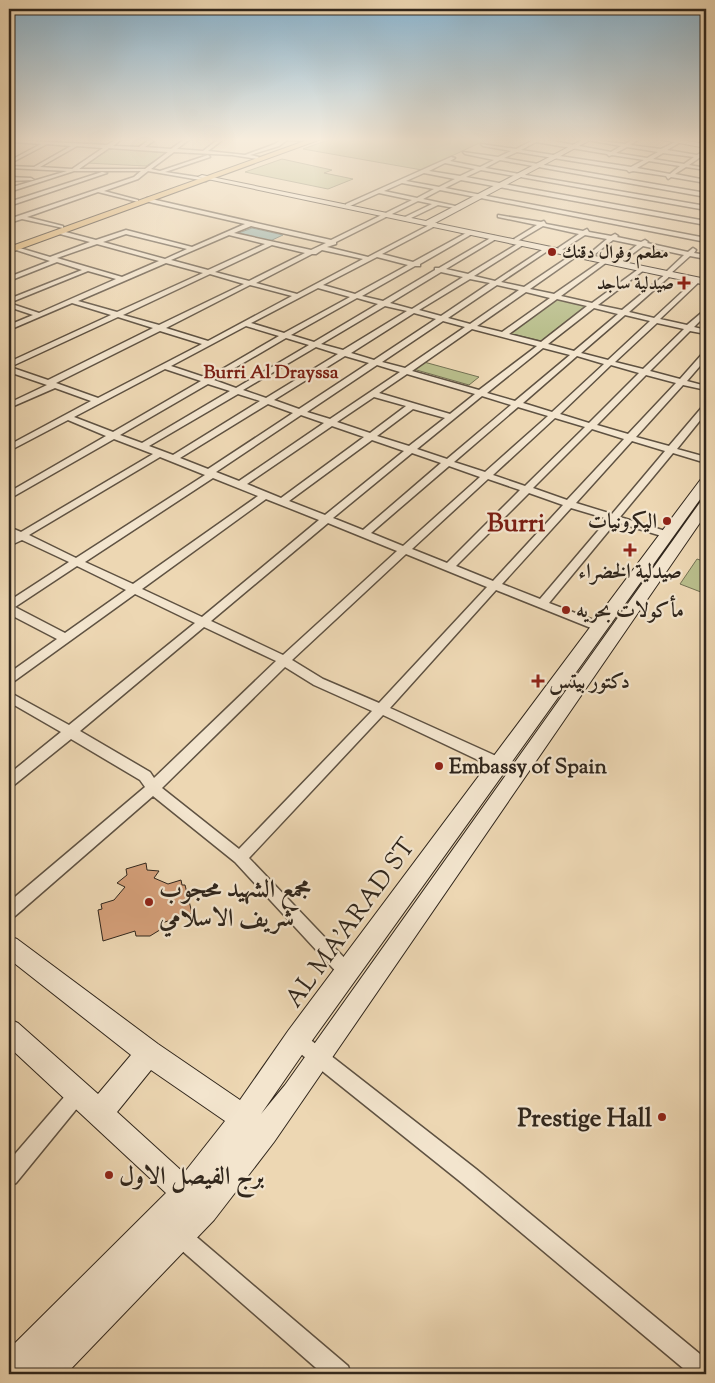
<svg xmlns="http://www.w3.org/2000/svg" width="715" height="1383" viewBox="0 0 715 1383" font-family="'Sorts Mill Goudy',Amiri,serif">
<rect width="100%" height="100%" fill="#edd7b3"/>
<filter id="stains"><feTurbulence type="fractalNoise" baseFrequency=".004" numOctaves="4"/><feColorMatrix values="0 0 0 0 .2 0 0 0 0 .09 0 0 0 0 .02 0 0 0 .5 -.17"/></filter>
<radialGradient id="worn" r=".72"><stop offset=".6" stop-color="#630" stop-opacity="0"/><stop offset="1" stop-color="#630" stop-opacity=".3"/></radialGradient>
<!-- green -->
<path fill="#b9be8c" stroke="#747254" d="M334 138H490L422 170 303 149Z
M111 148 168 153 146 166 86 163Z
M282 159 332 170 324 173 353 179 328 189 245 172Z
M556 298 587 305 541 341 508 333Z
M424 362 479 377 469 385 413 369Z
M697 559 706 562V594L680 584Z"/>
<!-- water -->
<path fill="#9ab8b3" stroke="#707e77" d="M252 228 283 235 270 241 239 233Z"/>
<!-- building -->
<path fill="#d49f79" stroke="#30261c" d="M146 863 147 870 159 871 154 878 168 884 181 880 182 885H185L192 913 162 923 163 928 150 936H136L135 931 103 941 98 910 102 909 101 904 114 900 125 887 117 883 127 875 126 869Z"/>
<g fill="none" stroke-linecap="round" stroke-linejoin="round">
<!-- street casing -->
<g stroke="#5f5242" stroke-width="3">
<path id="street" d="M118 138H123L113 146 139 147 152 138H158L145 147 171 149 186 138H191L177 149 203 151 220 138H225L208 151 245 155 275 144 282 139 281 138 306 141 287 140 279 146 250 155 259 157 257 159 232 155 174 152 151 169 160 171 208 155 210 157 165 172 204 178 206 181 148 171 138 179 104 191 138 200V202L98 192 27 217 63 226V228L22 219 9 223V219L134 177 141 171H74L9 192V188L67 171 9 168V166L34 167 71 146 47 144 9 164V161L41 144 14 142 12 140 107 145ZM77 146 103 148 72 169 40 167ZM109 148 168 152 145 169H79Z
M537 138 611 152 621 146 576 138 625 144 635 138H641L630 145 661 149 677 141 679 143 667 150 697 155 706 150 703 158H699L689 165 706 168V170L686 167 675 174 706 180V183L671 177 668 179 666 176 633 171 629 172 627 170 517 152 504 158 706 193V197L500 160 485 168 706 206V210L481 170 466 177 706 221V225L461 180 445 188 706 238V242L440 190 423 199 460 207V209L438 205 409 219H405V217L432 204 418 201 336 242V244L327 247 368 257 433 223H437V225L382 254 413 262 468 232H472V234L420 264V266H415L362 296 383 301 435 270V268H439L494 236 496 239 446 269 468 274 519 243H523V245L474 276 495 281 545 248H549V250L501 282 524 287 573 254H577V256L530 289 554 294 603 260H607V262L561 296 592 303 640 268H644V270L598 305 622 310 667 273V271L684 255 643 246 619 264 617 263V261L637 245 613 240 590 258 588 255 607 239 585 235 560 251 558 248 579 234 543 226 516 242 514 239 537 225 498 217V215L541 222 544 221 546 224 583 231 587 229 589 232 611 236 615 234 618 236 617 237 641 242 645 240 648 242 647 243 688 252 693 248 696 250 694 253 706 255V259L690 256 670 274V276L629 312 654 318 695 280 700 281 660 319 687 325 706 309V315L694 327 706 330V334L690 331 650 371 680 379 703 353H706V359L687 381 706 386V390L683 385 636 437 669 446 703 406H706V413L677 449 706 457V463L673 453 620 517 672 533 673 535 668 538 616 522 549 603 604 624 606 627 604 630H596L496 590 390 708 505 760 507 764 505 768 500 769 495 768 383 715 249 858 353 967 355 972 353 977 347 980 341 977 235 862 153 796 15 916 9 918V902L145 787 140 780 71 739 14 785 9 786V774L61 732 9 702V692L69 725 195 623 135 594 13 682 9 683V673L57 639 9 614V601L69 562 22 540 9 546V539L13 536 9 534V527L21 532 153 454 114 439 9 499V492L106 436 68 420 9 451V445L91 401 55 388 9 408V403L47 385 9 372V362L111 315 72 303 9 330V325L33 315 9 307V299L82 270 57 262 9 281V277L50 261 10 248 13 246 50 257 90 242 56 233 58 230 96 240 126 230 192 247 245 224 145 201 147 198 331 240 412 200 379 193 350 206H346V204L451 157 455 158 450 161 480 167 494 160 465 154 463 152 498 157 511 151 483 146 481 144 516 149ZM536 142 607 154 609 156 612 155 644 160 631 167 521 150ZM627 147 658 152 647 158 616 153ZM663 153 694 157 684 164 653 159ZM649 161 680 166 670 174 637 168ZM445 163 475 169 460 176 429 171ZM424 173 455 179 439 187 406 181ZM402 183 434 189 417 198 384 191ZM251 226 326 243 311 250 234 233ZM126 234 187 249 165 259 103 242ZM229 235 265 244 208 270 171 260ZM97 244 159 261 122 277 57 258ZM272 245 305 253 249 281 215 272ZM322 250 363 259 297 294 256 283 312 254H316ZM377 257 408 265 355 294 323 285ZM166 263 203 273 117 312 78 301ZM88 271 116 279 39 313 9 303ZM441 272 463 277 412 309 390 303ZM210 274 244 284 159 325 123 315ZM470 279 490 283 441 316 419 310ZM250 285 292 296 208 341 166 328ZM497 285 519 290 470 324 448 318ZM318 288 350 297 284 333 251 323ZM526 292 550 298 502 332 477 326ZM357 298 378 304 314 342 291 335ZM557 299 587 306 541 342 509 334ZM385 306 407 311 343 350 321 344ZM594 308 618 314 574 351 548 344ZM414 313 436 319 374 360 351 353ZM625 315 650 321 608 360 581 353ZM118 317 153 328 48 380 10 367ZM443 321 465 327 405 368 382 362ZM657 323 684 329 643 369 615 362ZM246 326 279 336 207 378 171 366ZM472 329 537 346 479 390 412 371ZM160 331 202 344 98 398 56 383ZM286 338 309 345 236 388 214 380ZM316 347 338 354 266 398 243 390ZM543 348 570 355 515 401 487 393ZM345 356 369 363 299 409 274 400ZM577 356 604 364 552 412 523 403ZM377 365 400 372 330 419 307 412ZM611 365 639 373 589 423 560 414ZM165 369 201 381 113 432 74 417ZM407 374 475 394 450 414 379 393ZM646 375 676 383 628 434 597 425ZM208 384 230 391 142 443 120 435ZM238 394 260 401 173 455 149 446ZM482 396 511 405 447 459 417 449ZM374 397 406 406 370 433 337 422ZM268 404 293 413 208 469 180 458ZM518 407 548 416 485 472 454 462ZM413 409 445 418 409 446 377 436ZM301 415 324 423 239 481 216 472ZM555 418 585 427 525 486 493 475ZM332 426 364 437 281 498 247 484ZM592 429 624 439 567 500 533 488ZM372 440 404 451 325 515 289 501ZM632 441 665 451 612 514 576 503ZM412 453 441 463 363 530 333 518ZM160 457 205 475 76 558 29 535ZM449 466 480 477 403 546 371 533ZM213 478 258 496 133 584 85 562ZM488 479 520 490 447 563 412 549ZM529 493 563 505 493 581 456 566ZM266 499 319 520 202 617 142 589ZM571 508 608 519 540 599 502 584ZM328 523 397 551 283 655 211 621ZM406 554 487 587 379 703 323 679 292 660ZM77 566 126 590 65 633 15 607ZM204 627 276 661 154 778 150 772 80 731ZM285 667 314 685 372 711 239 849 162 788Z
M102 172 107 173 9 206V202Z
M9 177 31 178 34 180 9 181Z
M297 1031 303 1034 476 1169 706 1359V1374H690L462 1183 291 1046 288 1040 291 1034Z
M77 1086 83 1089 86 1095 83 1101 16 1183 9 1186V1161L71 1089Z
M179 1225 186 1228 348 1366 351 1374H323L172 1242 169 1235 172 1228Z"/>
</g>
<!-- secondary casing -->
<g stroke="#30261c" stroke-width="2">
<path id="secondary" d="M586 138H594L435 223 706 279V285L198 177 202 175 426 221Z
M651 138H668L706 144V148Z
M706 478V491L306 1049 261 1114 285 1085 701 501 706 500V514L274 1142 214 1220 66 1374H29L30 1371 28 1374H9V1349L166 1193 9 1047V1019L18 1023 98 1094 131 1055 9 959V936L17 939 158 1044 240 1100 288 1031 701 479ZM151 1070 225 1121 184 1173 117 1112Z"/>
</g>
<!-- primary casing -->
<g stroke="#30261c" stroke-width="2">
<path id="primary" d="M313 138H324L9 253V247Z"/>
</g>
<!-- street -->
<use href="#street" fill="#f3e5ce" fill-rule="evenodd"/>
<!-- secondary -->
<use href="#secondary" fill="#f3e5ce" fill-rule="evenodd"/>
<!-- primary -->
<use href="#primary" fill="#e6bc7a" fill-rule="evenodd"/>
</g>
<!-- sky -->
<linearGradient id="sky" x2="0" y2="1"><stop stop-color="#89b6d3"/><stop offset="0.42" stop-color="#f7eddd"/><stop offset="1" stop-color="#f7eddd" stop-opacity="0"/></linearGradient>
<rect width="715" height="332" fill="url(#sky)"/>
<!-- markers -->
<g fill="#8f2418" stroke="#f3e5ce" stroke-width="2">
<circle cx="552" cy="252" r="5"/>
<path d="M681.5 275.5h5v5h5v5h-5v5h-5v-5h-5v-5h5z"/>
<circle cx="667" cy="521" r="5"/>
<path d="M627.5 542.5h5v5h5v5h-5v5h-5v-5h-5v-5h5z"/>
<circle cx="566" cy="610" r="5"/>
<path d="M535.5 673.5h5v5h5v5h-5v5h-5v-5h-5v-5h5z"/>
<circle cx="439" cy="766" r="5"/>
<circle cx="149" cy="902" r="5"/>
<circle cx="662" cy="1117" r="5"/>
<circle cx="109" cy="1175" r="5"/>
</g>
<g text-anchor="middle" stroke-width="4.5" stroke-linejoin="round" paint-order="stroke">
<!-- far-poi labels -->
<g font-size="18" font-weight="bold" fill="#30261c" stroke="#f3e5ce" text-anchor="start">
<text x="562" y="258">مطعم وفوال دقنك</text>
<text x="674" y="289" text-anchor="end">صيدلية ساجد</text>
</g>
<!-- far-neighbourhood labels -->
<g font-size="19" font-weight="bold" fill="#7a1f14" stroke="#f3e5ce">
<text x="271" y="378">Burri Al Drayssa</text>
</g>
<!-- poi labels -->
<g font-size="21" font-weight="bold" fill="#30261c" stroke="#f3e5ce" text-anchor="start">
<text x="657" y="528" text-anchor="end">اليكرونيات</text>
<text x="630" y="578" text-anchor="middle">صيدلية الخضراء</text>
<text x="576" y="617">مأكولات بحريه</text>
<text x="549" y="688">دكتور بيتس</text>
<text x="449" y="773">Embassy of Spain</text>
</g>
<!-- near-poi labels -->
<g font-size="25" font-weight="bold" fill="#30261c" stroke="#f3e5ce" text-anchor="start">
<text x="159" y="897">مجمع الشهيد محجوب<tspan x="159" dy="29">شريف الاسلامي</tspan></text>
<text x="652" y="1126" text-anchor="end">Prestige Hall</text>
<text x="119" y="1184">برج الفيصل الاول</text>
</g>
<!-- near-street labels -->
<g font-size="25" fill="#30261c" stroke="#f3e5ce">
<text transform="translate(349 922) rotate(-54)" y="9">AL MA'ARAD ST</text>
</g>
<!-- district labels -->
<g font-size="26" font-weight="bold" fill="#7a1f14" stroke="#f3e5ce">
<text x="516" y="531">Burri</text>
</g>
</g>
<!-- margin -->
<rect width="715" height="1383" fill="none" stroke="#edd7b3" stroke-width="30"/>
<rect x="10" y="10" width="695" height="1363" fill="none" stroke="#30261c" stroke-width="2.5"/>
<rect x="15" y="15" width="685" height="1353" fill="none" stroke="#30261c"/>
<rect width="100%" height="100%" filter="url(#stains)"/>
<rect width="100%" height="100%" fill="url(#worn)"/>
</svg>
